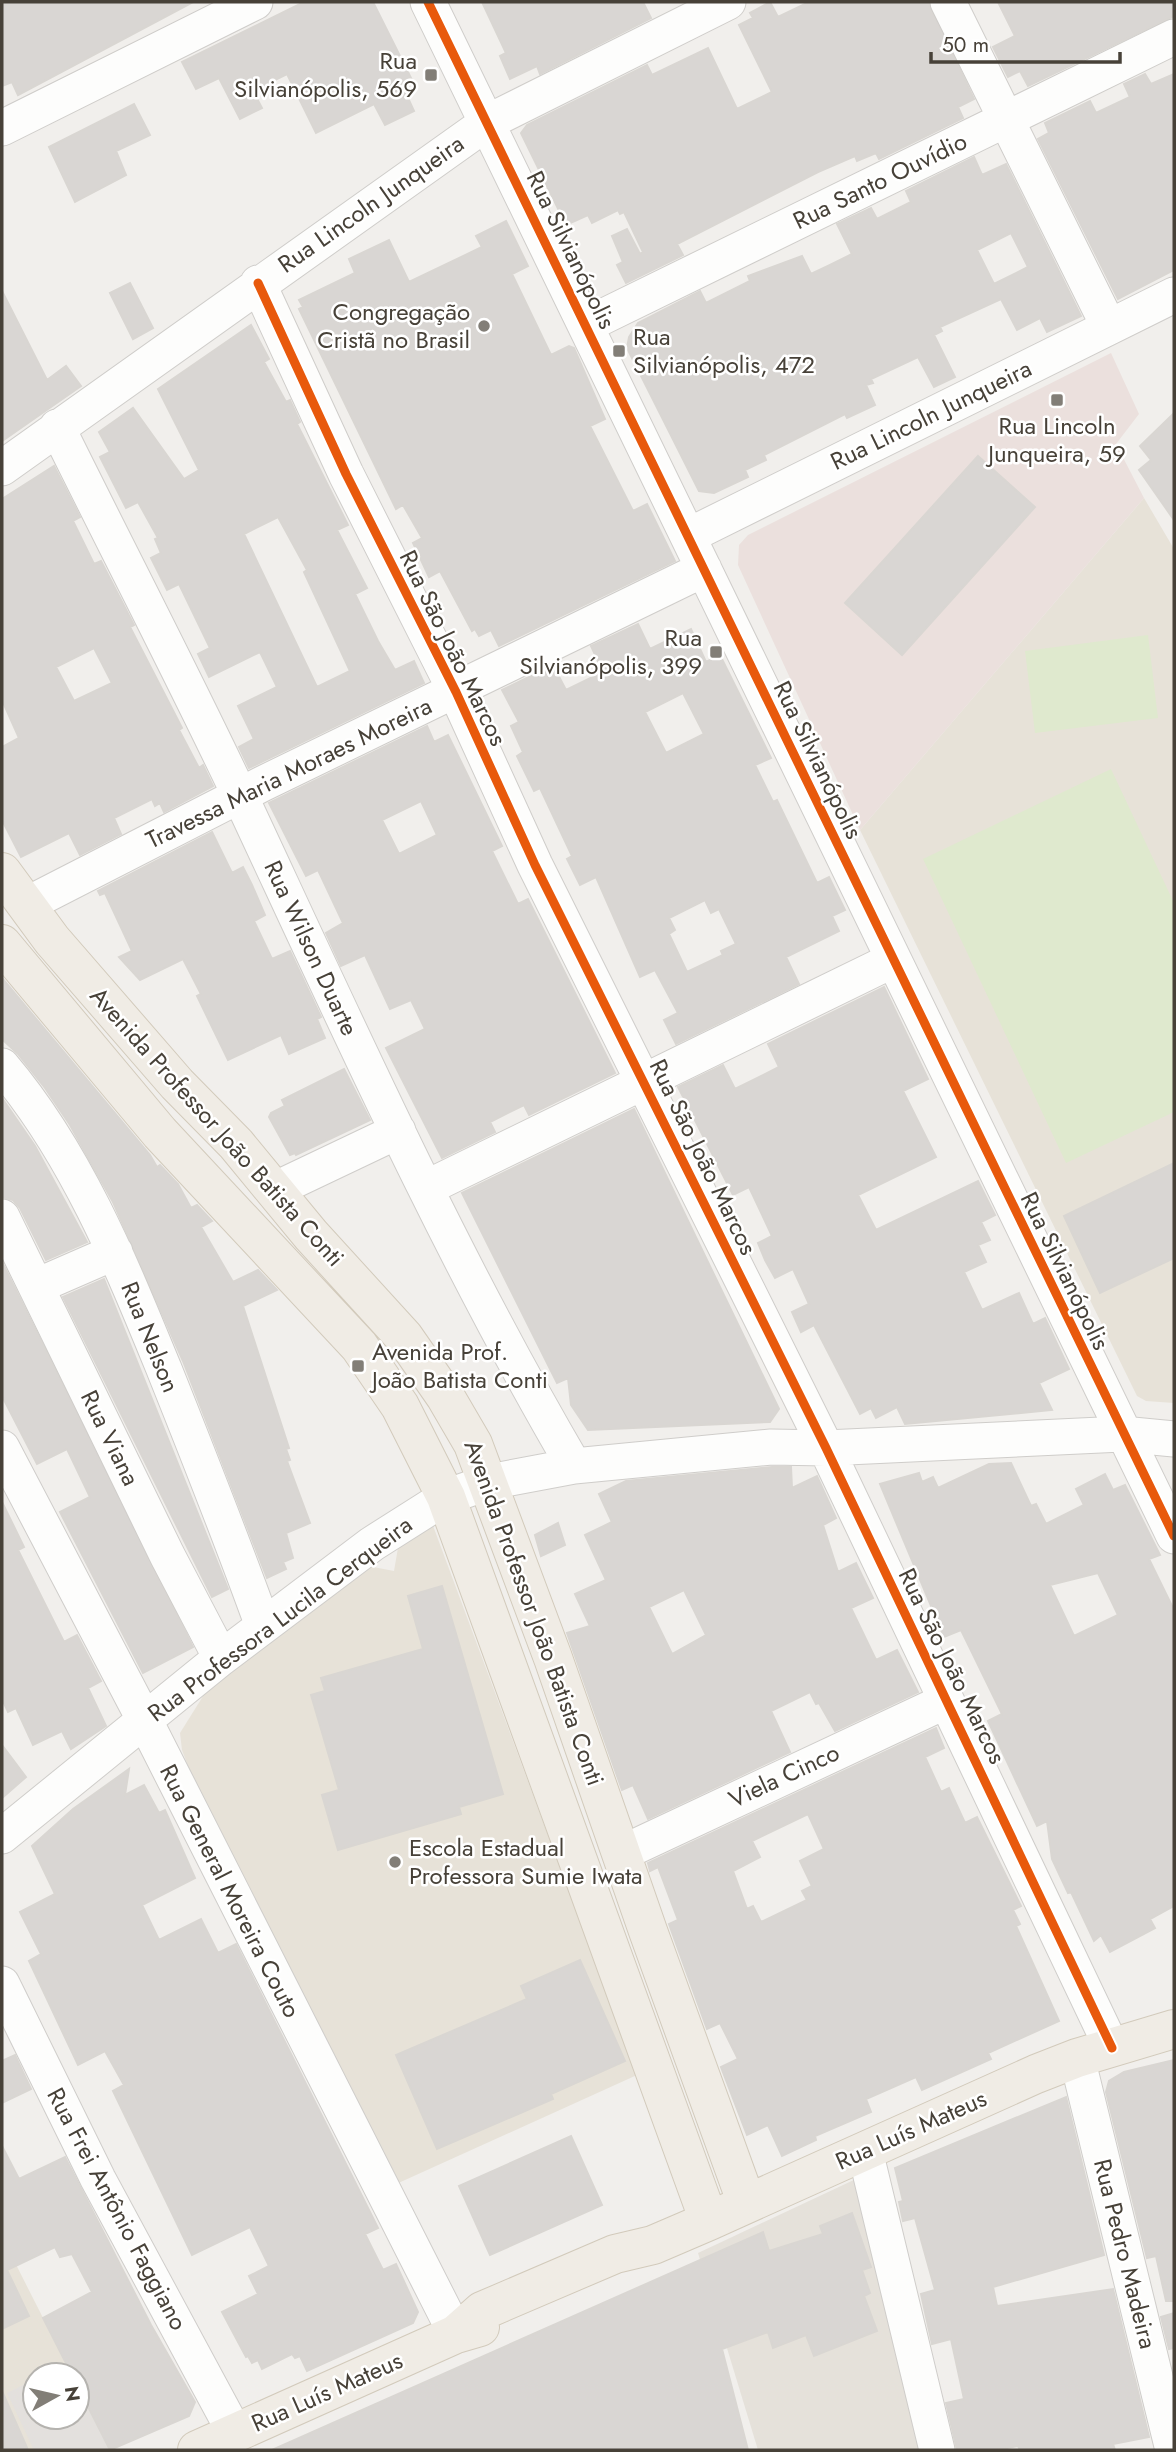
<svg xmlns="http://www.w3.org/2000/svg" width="1176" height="2452" viewBox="0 0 1176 2452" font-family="Jost,sans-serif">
<rect width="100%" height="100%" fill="#f1efec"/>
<!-- residential -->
<path fill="#e5e1da" d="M873 2171 941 2450H758L698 2253Z"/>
<!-- education -->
<path fill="#e7e2d8" d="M1144 498 1174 549V1403L1146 1401 1137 1396 860 830Z
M432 1523 637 2075 394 2185 194 1782 182 1750 180 1733 205 1693 368 1566 394 1571 399 1542Z
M2 2237 72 2375H35V2417H77L110 2450H2Z"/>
<!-- medical -->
<path fill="#ebe0dd" d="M1111 353 1139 414 1116 444 1144 498 860 830 738 565 739 545 748 535Z"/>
<!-- green -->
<path fill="#dfe9ce" d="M1148 635 1158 718 1035 733 1025 651Z
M1111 769 1174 903V1112L1066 1163 923 859Z"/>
<!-- parking -->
<path fill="#e3e0dd" d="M35 2379V2417H77V2385L110 2450H34L7 2393Z"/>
<!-- building -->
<path fill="#d9d6d3" stroke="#d9d6d2" stroke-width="2" fill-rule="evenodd" d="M2 2H193L18 95 12 82 2 86Z
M304 2H373L412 80 402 85 414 111 385 125 374 104 316 133 287 74 253 91 262 108 240 119 219 78 196 89 182 62Z
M482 2H643L651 18 540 74 537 66 510 79 500 56 506 53Z
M770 2 778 17 809 2H928L974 99 958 107 963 118 879 159 876 153 857 161 855 156 818 172 677 244 683 255 626 283 617 265 623 262 612 236 627 229 640 254 643 252 624 212 620 214 618 210 592 223 588 215 566 225 521 133 527 125 647 65 652 75 708 48 737 109 772 92 739 25 753 18 750 13Z
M998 2H1174V16L1028 86 1020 71 1008 77 993 47 1015 36Z
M1145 74 1151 84 1174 74V270L1118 299 1038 139 1049 133 1045 123 1090 101 1096 113 1130 97 1124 84Z
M134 104 150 135 116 151 126 175 75 202 49 147Z
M974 157 982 175 1006 164 1081 316 1047 332 1040 318 1017 330 1001 299 940 327 942 331 934 335 955 377 934 387 918 357 871 379 873 383 866 385 875 405 847 418 845 414 764 455 766 460 745 470 748 477 714 493 699 491 627 348 629 337 638 323 700 291 706 303 750 281 748 276 802 256 811 274 830 265 852 254 837 224 871 208 877 219 911 202 906 191ZM1011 233 1028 267 994 284 977 250Z
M506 221 528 266 512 274 551 355 569 346 574 348 605 419 590 426 633 511 647 504 675 561 499 646 491 630 479 636 475 629 472 631 440 571 429 577 413 543 422 538 403 505 396 509 299 309 303 307 299 300 355 273 349 259 389 240 409 282 482 247 476 236Z
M130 283 153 328 133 339 110 293Z
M2 291 47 380 66 366 81 386 2 441Z
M251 325 269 359 264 362 286 402 290 400 300 422 297 424 348 525 337 530 367 588 355 594 378 641 395 670 414 661 424 683 249 768 239 747 254 739 238 706 277 687 260 652 209 677 198 654 210 648 179 584 167 590 151 558 161 553 155 539 158 538 138 502 126 508 100 457 110 452 99 432 133 408 184 479 199 470 158 389ZM278 517 307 570 304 572 350 671 317 687 244 534Z
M1174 413V520L1139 470 1151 460 1140 446Z
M978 456 1035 507 902 655 845 603Z
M54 466 80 517 73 521 94 564 101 561 134 625 130 627 182 728 179 730 199 768 203 765 213 786 164 812 160 803 155 806 152 799 114 818 121 834 80 855 69 833 21 857 2 820V747L19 738 2 700V499ZM94 648 112 683 74 701 56 667Z
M638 624 650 649 691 629 706 662 720 655 771 758 755 765 773 802 777 800 817 883 829 877 845 910 832 916 839 931 786 957 799 984 676 1044 664 1020 678 1013 655 970 640 977 596 877 580 885 567 859 572 856 540 788 534 791 517 756 523 752 511 726 519 722 502 690 553 665 566 690 603 672 591 646ZM683 693 704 734 666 753 645 712ZM705 900 711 913 719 909 736 944 721 951 723 955 687 972 669 934 675 930 669 918Z
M427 726 434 742 448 735 502 846 492 851 518 904 528 899 615 1073 529 1115 524 1105 490 1122 495 1132 442 1158 386 1048 425 1029 411 1000 390 1009 365 955 341 966 326 933 343 923 318 870 306 876 269 803ZM421 801 437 835 399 854 382 820Z
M212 832 232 873 243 867 252 885 265 915 254 921 272 959 290 951 321 1017 317 1019 325 1038 289 1054 281 1035 228 1060 197 996 201 994 183 959 140 980 119 957 132 951 105 893 100 895 98 891Z
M2 978 150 1155 157 1167 160 1165 178 1184 191 1208 197 1205 212 1221 201 1227 233 1282 258 1270 277 1290 243 1306 289 1448 286 1449 290 1460 287 1461 310 1523 286 1533 293 1558 283 1562 286 1569 267 1578 183 1361 113 1202 70 1125 45 1088 18 1054 2 1039Z
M884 987 928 1079 903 1091 936 1157 858 1195 876 1230 978 1181 995 1215 981 1222 990 1240 978 1245 986 1262 964 1272 982 1310 1019 1293 1033 1324 1045 1318 1069 1369 1039 1383 1052 1410 905 1424 897 1407 876 1418 871 1408 860 1414 814 1325 801 1332 792 1312 809 1304 793 1269 775 1278 765 1260 758 1243 772 1236 749 1187 733 1195 678 1087 723 1065 735 1089 779 1067 768 1044Z
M344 1069 370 1120 296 1155 295 1153 290 1155 269 1117 271 1113 285 1106 282 1100Z
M2 1098 35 1146 87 1242 46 1260 20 1208 13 1200 2 1197Z
M634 1109 779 1409 770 1422 588 1430 571 1405 568 1378 557 1383 462 1193Z
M1174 1163V1258L1100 1293 1064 1216Z
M2 1262 193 1647 143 1673 60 1512 90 1497 67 1449 37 1464 2 1396Z
M104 1279 228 1589 212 1597 63 1297Z
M1011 1463 1031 1506 1036 1504 1046 1524 1084 1505 1076 1489 1105 1474 1113 1490 1125 1485 1160 1555 1149 1559 1174 1610V1906L1150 1919 1155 1928 1110 1952 1101 1935 1094 1941 1071 1892 1068 1893 1052 1859 1047 1821 1037 1826 988 1721 1002 1714 961 1630 944 1637 880 1484 919 1473 922 1482 933 1477 938 1488 989 1464ZM1098 1573 1118 1615 1074 1636 1050 1585Z
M772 1467H791L792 1488 817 1476 836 1518 823 1525 838 1572 856 1563 873 1598 851 1608 876 1660 897 1650 918 1692 835 1731 819 1703 816 1704 810 1692 771 1711 790 1752 648 1819 633 1785 622 1790 567 1633 590 1626 575 1594 606 1580 585 1535 612 1522 599 1494 626 1481ZM684 1590 706 1635 672 1654 649 1607Z
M2 1502 24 1547 18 1550 64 1642 77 1635 101 1681 88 1688 106 1726 71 1749 62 1731 33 1745 16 1708 8 1712 2 1699Z
M558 1523 565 1545 541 1556 535 1535Z
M442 1586 503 1794 459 1807 461 1814 338 1850 322 1795 339 1790 311 1695 325 1691 321 1678 423 1649 408 1596Z
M936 1728 944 1748 925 1757 941 1792 949 1788 965 1823 977 1817 1021 1906 1013 1910 1020 1924 1016 1926 1059 2021 988 2053 991 2059 922 2090 916 2077 866 2099 871 2112 815 2136 816 2140 782 2156 768 2125 747 2135 721 2067 738 2059 720 2023 707 2029 669 1924 678 1920 658 1867 650 1871 648 1863ZM808 1814 824 1849 800 1861 812 1886 802 1891 807 1900 761 1922 753 1906 747 1909 733 1871 760 1857 752 1841Z
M2 1745 26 1777 2 1798Z
M129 1769 125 1795 144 1785 159 1813 165 1810 195 1878 142 1905 159 1940 201 1919 218 1953 236 1944 378 2228 365 2234 383 2270 396 2264 418 2312 413 2323 307 2371 300 2356 295 2358 292 2354 262 2369 258 2360 252 2363 248 2356 246 2357 222 2312 258 2294 249 2276 269 2266 250 2227 192 2255 113 2091 124 2085 105 2051 78 2065 29 1961 41 1954 20 1912 55 1894 32 1846 73 1809Z
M580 1960 625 2061 551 2094 553 2099 437 2149 396 2055 527 1999 521 1986Z
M15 2055 31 2089 2 2103V2061Z
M1174 2060V2301H1166L1156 2256 1147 2258 1106 2092 1109 2081 1124 2072Z
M1066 2097 1104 2255 993 2287 997 2306 1113 2289 1149 2437 1113 2444 1115 2450H1020L1018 2446 997 2450H957L946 2403 964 2399 951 2339 932 2344 921 2294 935 2290 915 2218 903 2221 899 2202 903 2201 895 2168Z
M571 2136 602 2205 490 2255 459 2186Z
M2 2146 19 2179 65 2157 151 2325 195 2402 189 2416 110 2450 77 2385V2375H72L43 2318 92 2292 72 2254 60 2257 55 2247 7 2270 29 2316 2 2329Z
M852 2213 871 2267 862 2270 870 2293 864 2296 877 2331 814 2356 806 2335 773 2348 768 2332 722 2349 748 2450H272L763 2232 769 2251 823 2234 820 2226Z
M1174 2313V2348L1169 2349 1161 2317Z
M2 2391 28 2450H2Z"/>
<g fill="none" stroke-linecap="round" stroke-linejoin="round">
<!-- minor casing -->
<g stroke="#cfcdca" stroke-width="37">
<path id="minor" d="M428 2 1174 1536
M948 2 1109 327
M2 128 255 2
M258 283 346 474 456 692 535 865 826 1448 1112 2048
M586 325 1174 37
M57 427C118 551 182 673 241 798 346 1023 448 1251 574 1466
M2 468 488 122 728 2
M688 536 1174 295
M26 905 262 784 704 569
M2 1066C76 1153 121 1264 164 1369 198 1454 232 1540 263 1626
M426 1188 893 960
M274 1190 398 1131
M2 1217 167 1555 221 1658
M37 1286 115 1252
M2 1448 145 1721 456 2334
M2 1836 221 1658 372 1544 446 1497 489 1482 574 1466 771 1447 826 1448 1122 1434 1174 1439
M622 1853 946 1701
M2 1984 98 2179 235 2433
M1077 2058 1173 2450
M865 2151 937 2450"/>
</g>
<!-- major casing -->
<g stroke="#d2cabb" stroke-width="40">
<path id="major" d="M2 872 52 940 177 1084 236 1144 311 1235 404 1337 445 1396 473 1444 553 1658 648 1931 747 2204
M2 944 160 1133 359 1346 400 1406 446 1497 709 2221
M456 2334 482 2311 615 2254 653 2245 709 2221 1036 2074 1077 2058 1174 2029
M197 2450 456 2334 480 2327"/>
</g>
<!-- minor -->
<use href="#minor" stroke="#fdfdfc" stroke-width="35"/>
<!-- major -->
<use href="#major" stroke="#f0ece5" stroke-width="38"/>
<!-- cycleway casing -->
<g stroke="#fff" stroke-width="13">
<path id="cycleway" d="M428 2 1174 1536
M258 283 346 474 456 692 535 865 826 1448 1112 2048"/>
</g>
<!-- cycleway -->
<use href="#cycleway" stroke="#e8590c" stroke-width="9"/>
</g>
<!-- markers -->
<g fill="#827e77" stroke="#fff" stroke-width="2.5">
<rect x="424" y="68" width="14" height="14" rx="3.5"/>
<circle cx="484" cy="326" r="7"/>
<rect x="612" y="344" width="14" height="14" rx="3.5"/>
<rect x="1050" y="393" width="14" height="14" rx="3.5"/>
<rect x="709" y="645" width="14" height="14" rx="3.5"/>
<rect x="351" y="1359" width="14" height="14" rx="3.5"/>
<circle cx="395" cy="1862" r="7"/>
</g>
<g text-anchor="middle" stroke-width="5" stroke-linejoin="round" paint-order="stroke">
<!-- poi labels -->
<g font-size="24" fill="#474138" stroke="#fff" text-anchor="end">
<text x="417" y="69">Rua<tspan x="417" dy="28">Silvianópolis, 569</tspan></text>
<text x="470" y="320">Congregação<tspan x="470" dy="28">Cristã no Brasil</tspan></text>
<text x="633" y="345" text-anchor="start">Rua<tspan x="633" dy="28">Silvianópolis, 472</tspan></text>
<text x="1057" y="434" text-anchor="middle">Rua Lincoln<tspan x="1057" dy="28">Junqueira, 59</tspan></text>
<text x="702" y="646">Rua<tspan x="702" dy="28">Silvianópolis, 399</tspan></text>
<text x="372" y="1360" text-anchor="start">Avenida Prof.<tspan x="372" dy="28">João Batista Conti</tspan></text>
<text x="409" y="1856" text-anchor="start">Escola Estadual<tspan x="409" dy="28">Professora Sumie Iwata</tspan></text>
</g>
<!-- street labels -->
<g font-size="24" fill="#474138" stroke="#fff">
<text transform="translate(880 181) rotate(-26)" y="8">Rua Santo Ouvídio</text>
<text transform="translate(371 204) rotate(-35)" y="8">Rua Lincoln Junqueira</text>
<text transform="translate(571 250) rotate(64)" y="8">Rua Silvianópolis</text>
<text transform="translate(931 415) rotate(-26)" y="8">Rua Lincoln Junqueira</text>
<text transform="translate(453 648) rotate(64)" y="8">Rua São João Marcos</text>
<text transform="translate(818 760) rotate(64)" y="8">Rua Silvianópolis</text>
<text transform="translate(289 773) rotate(-26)" y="8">Travessa Maria Moraes Moreira</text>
<text transform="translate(311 948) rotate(65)" y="8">Rua Wilson Duarte</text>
<text transform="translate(217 1127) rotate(48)" y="8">Avenida Professor João Batista Conti</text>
<text transform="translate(703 1157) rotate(64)" y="8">Rua São João Marcos</text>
<text transform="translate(1065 1271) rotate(64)" y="8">Rua Silvianópolis</text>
<text transform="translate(150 1337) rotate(68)" y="8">Rua Nelson</text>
<text transform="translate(110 1438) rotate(64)" y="8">Rua Viana</text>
<text transform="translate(534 1613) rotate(70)" y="8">Avenida Professor João Batista Conti</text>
<text transform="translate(280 1619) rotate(-37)" y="8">Rua Professora Lucila Cerqueira</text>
<text transform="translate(952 1666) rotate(64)" y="8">Rua São João Marcos</text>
<text transform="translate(784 1776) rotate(-25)" y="8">Viela Cinco</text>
<text transform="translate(230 1891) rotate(63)" y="8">Rua General Moreira Couto</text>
<text transform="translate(911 2130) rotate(-24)" y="8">Rua Luís Mateus</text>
<text transform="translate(117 2209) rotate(62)" y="8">Rua Frei Antônio Faggiano</text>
<text transform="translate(1125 2254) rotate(76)" y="8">Rua Pedro Madeira</text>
<text transform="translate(327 2392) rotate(-24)" y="8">Rua Luís Mateus</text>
</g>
</g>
<!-- border -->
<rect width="1176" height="2452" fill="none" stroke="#474138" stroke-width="7"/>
<!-- north arrow -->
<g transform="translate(56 2396) rotate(82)"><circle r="33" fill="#ffffff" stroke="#b5b3af" stroke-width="2"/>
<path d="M0-5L12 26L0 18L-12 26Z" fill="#827e77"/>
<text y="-10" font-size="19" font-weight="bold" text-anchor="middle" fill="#474138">N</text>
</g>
<!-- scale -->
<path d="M931 52v10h189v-10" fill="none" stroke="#474138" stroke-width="3.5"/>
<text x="942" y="52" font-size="21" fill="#474138" stroke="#ffffff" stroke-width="5" paint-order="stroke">50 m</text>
</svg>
